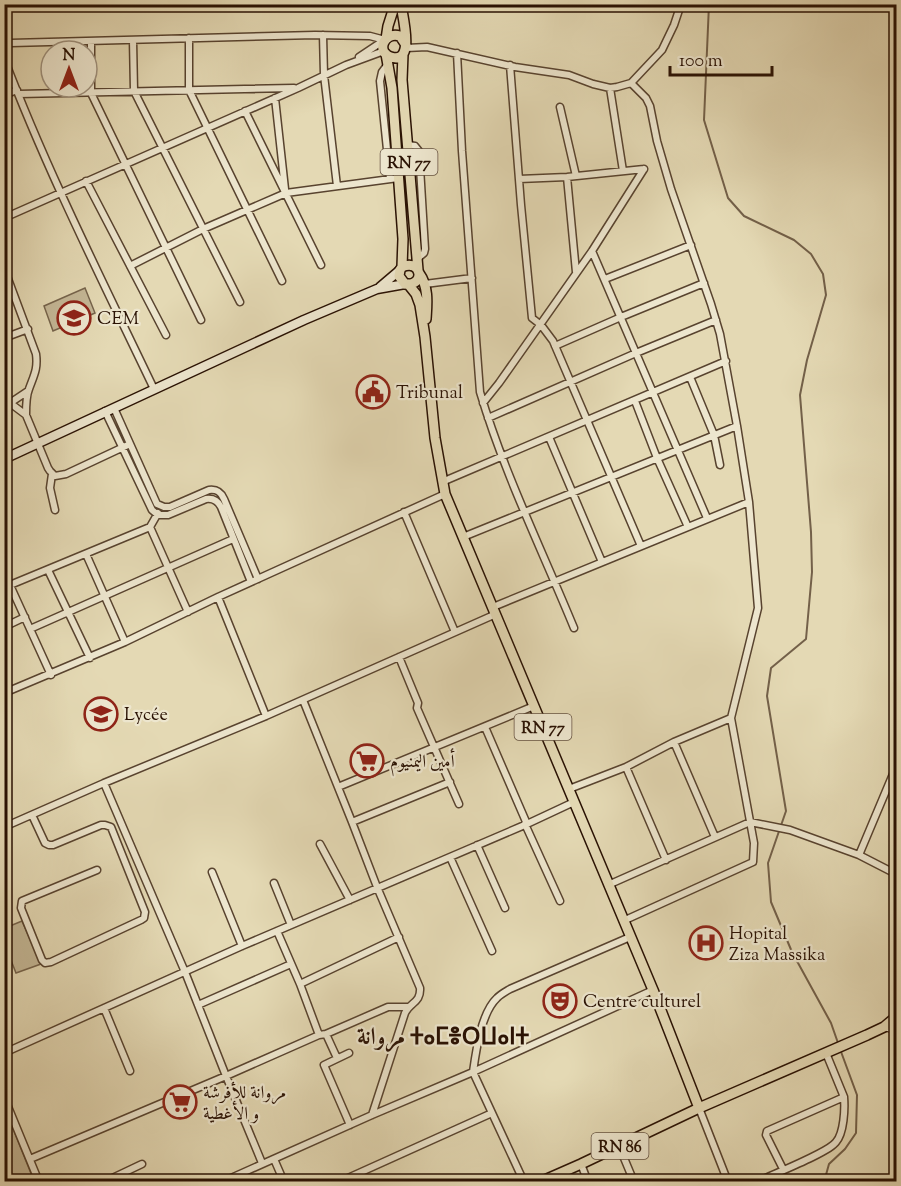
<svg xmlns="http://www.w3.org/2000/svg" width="901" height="1186" viewBox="0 0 901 1186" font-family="'Sorts Mill Goudy',Amiri,'Noto Sans Tifinagh',serif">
<rect width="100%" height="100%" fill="#e4d9b4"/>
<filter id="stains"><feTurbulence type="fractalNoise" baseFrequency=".00333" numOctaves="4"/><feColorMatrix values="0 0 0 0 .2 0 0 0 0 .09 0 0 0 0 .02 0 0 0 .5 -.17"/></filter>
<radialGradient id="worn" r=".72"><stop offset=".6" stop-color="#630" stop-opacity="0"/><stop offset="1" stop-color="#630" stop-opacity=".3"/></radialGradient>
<!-- green -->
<path fill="#c4b796" stroke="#76644c" stroke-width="1.5" d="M85 288 95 313 53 331 44 306Z
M22 921 41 964 16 973 5 945V928Z
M4 1109H5L34 1181H5Z"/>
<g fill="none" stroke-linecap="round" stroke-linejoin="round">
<!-- stream -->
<path stroke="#736049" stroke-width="2" d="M709 4 704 120 728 198 744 216 794 240 811 254 823 274 826 295 807 360 800 395 811 532 812 572 806 639 771 668 767 696 786 811 768 863 771 902 792 952 831 1023 838 1043
M824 1182 829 1164 845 1149 856 1133 857 1095 840 1049"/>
<!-- minor casing -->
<g stroke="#58432f" stroke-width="9">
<path id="minor" d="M323 35 324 75 337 186
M189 38V90L282 281
M133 40 134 91 240 302
M4 41 11 43 315 35 370 36 385 40
M91 41V93L201 320
M406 48 427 47 515 67 569 75 593 84 610 88 617 87 631 83 662 50 674 25 681 4
M457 53 462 151 480 392C504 473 542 550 574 628
M359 57 383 41
M4 58C47 171 102 280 154 389
M388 64 382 72 380 81 390 179
M510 65 521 205 532 318 541 325 553 341 641 546
M610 88 623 171
M19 94 294 88
M4 95 17 90
M275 98 285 189
M560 107 576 176
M245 111 321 265
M408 145 415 146 419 151 425 249 424 253 418 258
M567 177 576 272
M519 179 567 177 644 169
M86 181 166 335
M4 218 298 88 346 65 384 51
M592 251 707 518
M130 266 203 229 286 193 398 178
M4 268 36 354C38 369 34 375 29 389 26 396 26 406 26 415
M605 279 691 245
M425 284 472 278
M4 338 28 329
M555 346 621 317 704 283
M690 377 714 435 720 465
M635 401 657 458 688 527
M10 403 28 391
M483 403 499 383 592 251 644 169
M4 406 10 403 26 415 48 468 50 471 55 476 66 474 130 444
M114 408 157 504 164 507H170L209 490C217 489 221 492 224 499L258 579
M105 411 152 510 158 515H168L206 499C213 498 218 501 221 507L251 582
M488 418 636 353 716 320
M549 437 602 562
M52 474 50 488 55 510
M442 482 726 361
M404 512 455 632
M150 527 188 612
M463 537 737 426
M86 554 125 642
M48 570 90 658
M4 572 51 675
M10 585 150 527 158 513
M218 597 266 716
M493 607 749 502
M4 627 25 617
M30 629 233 539
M399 657 418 703 417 708 459 804
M4 693 125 642 218 597 445 494
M303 700 352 822 377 887 420 988C421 1003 410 1002 405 1013L372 1115
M485 727 527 824
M674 742 715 837
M626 767 666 860
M104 783 185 972 226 1076 262 1163
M338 787 534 706
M569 789 626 767 674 742 731 718
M32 815 45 843 49 845H53L101 825H105L111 827 145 912 144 918 141 920 51 962 45 963 42 960 21 908 22 901 97 870
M352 822 450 782
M525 824 560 901
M4 827 104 783 266 716 496 614
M320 844 350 900
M477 845 505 908
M859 855 896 767
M450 857 492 951
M212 872 242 946
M274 883 291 925
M608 885 750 822 790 830 859 855 896 874
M623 921 753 862 754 843 731 718 758 608 749 502 737 426 720 334 711 304 671 189 657 141 650 106 646 98 631 83
M277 931 300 984 319 1035
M300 984 399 937
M198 1005 291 964
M104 1008 130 1071
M884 1027 896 1030
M326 1034 337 1058
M4 1053 242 946 527 824 574 802
M349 1053 324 1065 350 1125
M4 1097 39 1182
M699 1108 728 1182
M619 1146 634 1182
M30 1159 226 1076 319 1035 326 1034 388 1007H408
M274 1159 284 1182
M581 1164 588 1182
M783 1169 766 1135 767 1131 844 1097 826 1053
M104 1182 142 1164
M222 1182 372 1115 473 1072 653 990
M339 1182 492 1113
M524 1182 473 1072C476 1051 481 1013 497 998 501 994 505 992 510 989L630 937
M757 1182C773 1174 828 1153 836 1142 844 1133 845 1109 844 1097"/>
</g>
<!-- secondary casing -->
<g stroke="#291103" stroke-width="11">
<path id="secondary" d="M380 287 400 270
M4 459 304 320 377 289 405 284"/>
</g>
<!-- primary casing -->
<g stroke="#291103" stroke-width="12">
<path id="primary" d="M401 4C402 15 416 65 391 57 376 53 383 31 400 36L406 45
M386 39 388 26 395 4
M386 54 392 88 403 239 402 267 400 270 399 276 405 284C426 287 422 258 402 267
M403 54 402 80 418 270
M419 273C429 287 427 304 426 319
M408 284 416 294 420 305 425 337 435 438 445 494 653 990 699 1108
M540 1182 581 1164 699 1108 867 1035 884 1027 896 1017"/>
</g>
<!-- minor -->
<use href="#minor" stroke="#ede6ce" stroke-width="6"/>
<!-- secondary -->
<use href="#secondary" stroke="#ede6ce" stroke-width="8"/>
<!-- primary -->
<use href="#primary" stroke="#e4d9b4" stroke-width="9"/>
</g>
<!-- icons -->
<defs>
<g id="school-ring" transform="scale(1.725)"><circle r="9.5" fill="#ede6ce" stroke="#8f2418" stroke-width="1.5"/><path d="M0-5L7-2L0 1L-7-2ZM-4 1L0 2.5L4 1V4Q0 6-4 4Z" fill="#8f2418"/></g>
<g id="civic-ring" transform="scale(1.725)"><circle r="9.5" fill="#ede6ce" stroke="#8f2418" stroke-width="1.5"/><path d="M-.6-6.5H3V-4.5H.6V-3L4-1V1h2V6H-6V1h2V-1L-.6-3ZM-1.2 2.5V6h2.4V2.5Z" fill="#8f2418"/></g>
<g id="supermarket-ring" transform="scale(1.725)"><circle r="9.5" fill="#ede6ce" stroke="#8f2418" stroke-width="1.5"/><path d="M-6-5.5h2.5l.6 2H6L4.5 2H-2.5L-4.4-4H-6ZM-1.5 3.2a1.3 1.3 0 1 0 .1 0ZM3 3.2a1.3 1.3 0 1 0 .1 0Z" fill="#8f2418"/></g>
<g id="hospital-ring" transform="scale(1.725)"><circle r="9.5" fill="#ede6ce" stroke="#8f2418" stroke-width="1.5"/><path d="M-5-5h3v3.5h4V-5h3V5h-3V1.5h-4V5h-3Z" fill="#8f2418"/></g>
<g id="theatre-ring" transform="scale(1.725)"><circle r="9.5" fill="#ede6ce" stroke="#8f2418" stroke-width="1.5"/><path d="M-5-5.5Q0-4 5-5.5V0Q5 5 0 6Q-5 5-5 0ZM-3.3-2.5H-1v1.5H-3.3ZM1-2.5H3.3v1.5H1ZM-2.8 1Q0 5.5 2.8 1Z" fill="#8f2418"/></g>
</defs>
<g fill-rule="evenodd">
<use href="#school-ring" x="74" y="318"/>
<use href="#civic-ring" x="373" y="392"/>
<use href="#school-ring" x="101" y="714"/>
<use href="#supermarket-ring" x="367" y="761"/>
<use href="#hospital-ring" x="706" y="943"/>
<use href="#theatre-ring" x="560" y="1001"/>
<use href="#supermarket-ring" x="180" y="1102"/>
</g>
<g text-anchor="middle" stroke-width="4.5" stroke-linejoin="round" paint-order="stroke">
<!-- shield labels -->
<g fill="#ede6ce" stroke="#645140" stroke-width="1.5">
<rect x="380.5" y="149" width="57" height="26" rx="4.5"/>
<rect x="514.5" y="714" width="57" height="26" rx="4.5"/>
<rect x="591.5" y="1133" width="57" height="26" rx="4.5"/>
</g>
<g font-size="16" font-weight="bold" fill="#291103">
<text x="409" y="168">RN 77</text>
<text x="543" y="733">RN 77</text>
<text x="620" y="1152">RN 86</text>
</g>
<!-- poi labels -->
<g font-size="18" fill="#291103" stroke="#ede6ce" text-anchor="start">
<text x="97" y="324">CEM</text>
<text x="396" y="398">Tribunal</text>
<text x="124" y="720">Lycée</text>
<text x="390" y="767">أمين اليمنيوم</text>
<text x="729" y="939">Hopital<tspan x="729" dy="21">Ziza Massika</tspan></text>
<text x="583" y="1007">Centre culturel</text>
<text x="203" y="1098">مروانة للأفرشة<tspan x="203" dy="21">و الأغطية</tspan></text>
</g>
<!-- district labels -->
<g font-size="24" font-weight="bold" fill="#291103" stroke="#ede6ce">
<text x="443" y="1044">مروانة ⵜⴰⵎⴻⵔⵡⴰⵏⵜ</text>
</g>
</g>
<!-- margin -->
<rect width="901" height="1186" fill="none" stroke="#e4d9b4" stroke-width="24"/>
<rect x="6" y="6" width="889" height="1174" fill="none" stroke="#291103" stroke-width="3"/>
<rect x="12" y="12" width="877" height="1162" fill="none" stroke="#291103" stroke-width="1.5"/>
<!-- north arrow -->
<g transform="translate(69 69)"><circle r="28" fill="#ede6ce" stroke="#9f917d" stroke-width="1.5"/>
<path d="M0-4.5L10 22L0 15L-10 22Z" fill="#8f2418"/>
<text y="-9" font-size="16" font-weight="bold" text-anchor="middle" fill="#291103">N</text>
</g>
<!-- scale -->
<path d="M670 66v9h102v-9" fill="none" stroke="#291103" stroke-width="3"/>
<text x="679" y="66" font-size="18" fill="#291103" stroke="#ede6ce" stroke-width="4.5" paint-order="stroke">100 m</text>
<rect width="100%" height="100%" filter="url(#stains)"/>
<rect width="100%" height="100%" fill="url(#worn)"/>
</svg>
